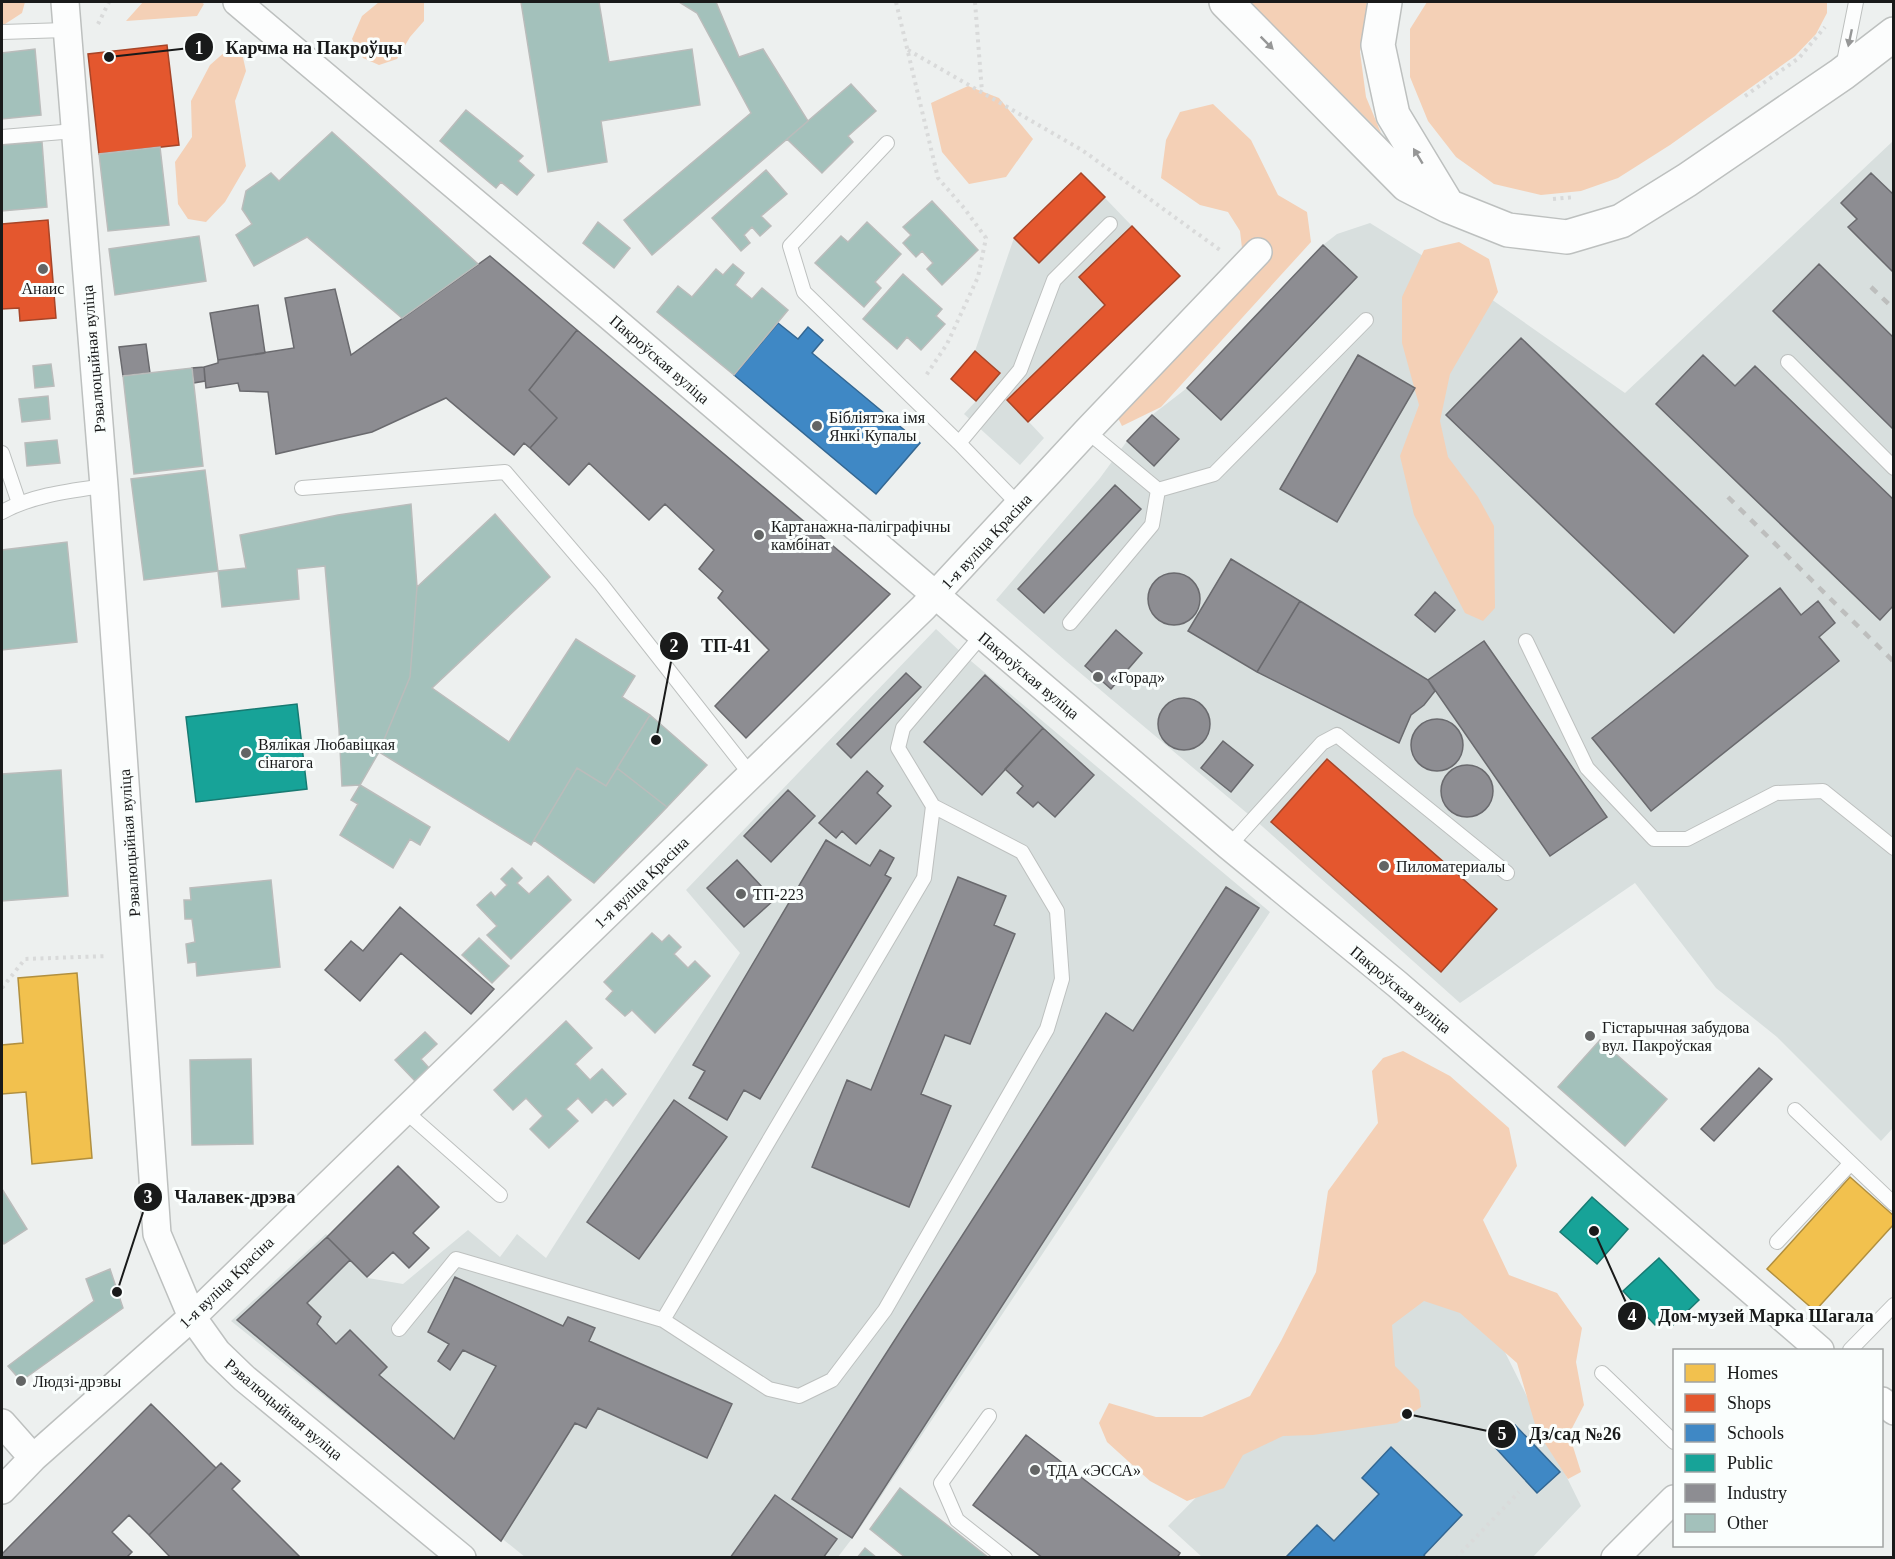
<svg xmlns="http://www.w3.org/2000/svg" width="1895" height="1559" viewBox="0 0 1895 1559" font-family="'Times New Roman',serif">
<rect width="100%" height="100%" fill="#edf0ef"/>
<!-- built -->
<path fill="#d8dfde" d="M1893 141V1128L1881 1141 1777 1037 1716 988 1635 883 1460 1003 1254 819 1066 661 996 600 1100 478 1127 441 1152 415 1187 388 1323 245 1337 234 1370 223 1481 292 1625 393Z
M1081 173 1180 276 1029 422 1044 438 1020 465 964 414 976 401 975 351 1014 238Z
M936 629 965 656 1270 912 860 1528 838 1557H525L231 1321 326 1234 368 1278 403 1284 468 1230 500 1257 517 1234 546 1258 740 953 686 890Z
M1439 1251 1502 1346 1581 1506 1532 1558 1202 1557 1168 1526Z"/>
<!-- green -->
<path fill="#f4d0b6" d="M2 2H25L22 13 2 26Z
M143 2H201L204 4 197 16 126 21Z
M379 2H424V21L410 37 397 59 379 65 363 58 352 39 362 16Z
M1250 2H1367L1360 52 1366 97 1381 133Z
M1427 2H1827V13L1816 34 1795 56 1670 145 1618 178 1581 191 1541 195 1494 184 1456 157 1428 121 1410 77V29Z
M227 50 242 53 246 71 235 101 246 166 225 202 206 222 188 219 178 204 175 162 192 137 191 101 210 65Z
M968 86 999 98 1033 139 1006 177 969 184 942 152 931 103Z
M1213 104 1251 140 1278 195 1307 212 1311 242 1161 407 1122 426 1113 408 1245 274 1240 231 1228 212 1200 205 1161 178 1166 140 1180 112Z
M1459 242 1489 259 1498 292 1450 374 1440 421 1448 457 1478 497 1494 526 1495 608 1483 621 1465 613 1414 515 1400 456 1419 405 1402 343V297L1424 250Z
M1403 1051 1450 1076 1509 1128 1517 1166 1483 1220 1509 1275 1557 1293 1582 1328 1576 1362 1584 1405 1569 1434 1581 1472 1568 1479 1537 1431 1517 1363 1460 1313 1424 1301 1392 1325 1395 1366 1419 1390 1421 1407 1397 1423 1313 1435 1283 1436 1243 1455 1224 1488 1187 1501 1150 1481 1107 1442 1099 1423 1109 1403 1156 1417H1202L1250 1396 1281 1341 1316 1272 1328 1191 1378 1123 1372 1071 1383 1058Z"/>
<!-- homes -->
<path fill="#f2c14e" stroke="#b18f3e" stroke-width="1.5" d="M77 973 92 1158 32 1164 26 1092 2 1094V1045L23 1043 18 978Z
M1850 1177 1894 1216V1224L1815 1311 1767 1269Z"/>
<!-- shops -->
<path fill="#e4572e" stroke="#a74528" stroke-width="1.5" d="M167 45 179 145 99 154 88 54Z
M1081 173 1105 197 1039 263 1014 238Z
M48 220 56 318 20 321 19 308 2 309V224Z
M1132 226 1180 276 1028 422 1007 400 1105 305 1079 277Z
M975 351 1000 373 976 401 951 379Z
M1327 759 1497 909 1441 972 1271 822Z"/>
<!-- schools -->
<path fill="#3f88c5" stroke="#346792" stroke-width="1.5" d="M778 323 798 339 808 327 823 340 812 353 920 443 876 494 734 375Z
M1515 1425 1560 1472 1537 1493 1493 1445Z
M1391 1447 1462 1515 1424 1555 1426 1558H1289L1287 1556 1317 1525 1334 1541 1379 1494 1362 1478Z"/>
<!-- public -->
<path fill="#17a398" stroke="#187a72" stroke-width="1.5" d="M297 704 307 789 196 802 186 717Z
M1592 1197 1628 1229 1597 1264 1560 1232Z
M1659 1258 1699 1300 1671 1327 1663 1318 1655 1325 1623 1291Z"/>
<!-- industry -->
<path fill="#8d8d92" stroke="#6a6a6e" stroke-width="1.5" d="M1871 173 1894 195V273L1848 227 1857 219 1841 203Z
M1323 245 1357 277 1221 420 1187 388Z
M490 256 577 330 529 390 557 418 530 448 524 443 514 455 446 398 372 432 276 454 268 392 240 391 238 383 206 388 204 367 218 363V360L294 348 285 298 335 289 351 355Z
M1819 264 1894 338V430L1773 311Z
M258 305 265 353 218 360 210 313Z
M577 330 890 594 746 738 715 706 769 650 718 598 723 591 699 569 714 550 665 504 649 520 589 463 569 485 530 448 557 418 529 390Z
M1521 338 1748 556 1674 633 1446 415Z
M146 344 150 373 123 376 119 347Z
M1358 355 1415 388 1337 522 1280 489Z
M1703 355 1735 386 1755 366 1894 500V605L1880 620 1656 404Z
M204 367 205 381 193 383 192 368Z
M1152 415 1179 439 1154 466 1127 441Z
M1115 485 1141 509 1044 613 1018 589Z
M1231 559 1300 601 1257 672 1188 631Z
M1148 599a26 26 0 1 1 52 0a26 26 0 1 1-52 0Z
M1780 588 1801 615 1818 601 1835 623 1819 637 1839 661 1651 811 1592 738Z
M1435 592 1455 610 1435 632 1415 615Z
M1300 601 1428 680 1435 691 1424 705 1411 715 1399 743 1257 672Z
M1116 630 1142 653 1111 689 1085 666Z
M1484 641 1607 817 1550 856 1428 680Z
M906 673 921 687 851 758 837 744Z
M985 675 1043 728 982 795 924 742Z
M1158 724a26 26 0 1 1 52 0a26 26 0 1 1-52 0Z
M1411 745a26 26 0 1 1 52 0a26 26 0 1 1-52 0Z
M1043 728 1094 775 1055 817 1038 802 1033 807 1017 793 1023 786 1005 769Z
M1223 741 1253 765 1231 792 1201 768Z
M1441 791a26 26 0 1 1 52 0a26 26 0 1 1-52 0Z
M867 771 883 786 877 793 891 806 856 844 842 831 836 838 819 823Z
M788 790 815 816 771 862 744 836Z
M826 840 870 866 880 850 894 858 885 875 891 878 760 1099 744 1090 727 1120 689 1098 705 1071 693 1065Z
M737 860 774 900 744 927 707 888Z
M958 877 1006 896 994 925 1015 934 970 1044 945 1035 921 1094 951 1106 909 1207 812 1167 847 1080 871 1090Z
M1226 887 1259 908 852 1538 792 1499 1106 1013 1133 1031Z
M400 907 494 989 471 1014 401 953 360 1001 325 970 351 941 363 951Z
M1759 1068 1772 1079 1714 1141 1701 1129Z
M674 1100 727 1137 639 1259 587 1222Z
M398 1166 439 1207 413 1233 429 1248 409 1268 393 1252 367 1277 327 1237Z
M327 1237 350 1260 307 1303 321 1317 317 1324 336 1344 350 1330 387 1367 379 1375 454 1439 496 1366 463 1350 450 1370 438 1361 449 1344 428 1332 455 1277 563 1326 568 1317 595 1328 589 1341 732 1404 707 1458 598 1408 586 1428 575 1423 501 1541 237 1320Z
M151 1404 216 1468 149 1535 129 1515 112 1532 132 1552 126 1558H2V1554Z
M1026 1435 1180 1553 1177 1558H1043L973 1505Z
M221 1463 240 1481 232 1489 301 1558H171L149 1535Z
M775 1495 837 1539 823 1558H730Z"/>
<!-- building -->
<path fill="#a3c1bb" stroke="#babcbb" stroke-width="1.5" d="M521 2H599L609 62 692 49 700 105 601 121 607 162 548 172Z
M679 2H716L739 57 763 49 808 121 652 255 624 220 751 113 697 13Z
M35 49 41 115 2 119V53Z
M851 84 876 111 848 136 853 142 822 173 787 139Z
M466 110 523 156 518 161 534 175 517 195 501 182 496 188 440 141Z
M332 132 478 264 402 318 307 237 254 266 236 235 252 224 242 209 246 191 271 173 279 181Z
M42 142 47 207 2 211V145Z
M160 147 169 225 108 231 99 154Z
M766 170 787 194 761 216 771 226 760 236 752 227 744 235 750 243 741 251 712 218Z
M932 201 978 250 942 285 927 269 933 263 922 251 916 257 903 243 911 235 903 227Z
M598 222 630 248 614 268 583 243Z
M867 222 901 254 875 282 881 288 864 307 815 263 841 236 848 242Z
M199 236 206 281 115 295 109 249Z
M733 264 744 273 735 285 752 299 762 288 788 310 734 375 657 312 678 286 692 297 716 269 723 275Z
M903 274 942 309 936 316 945 324 921 350 907 337 897 349 863 319Z
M51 364 54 386 35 388 33 366Z
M192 368 203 466 134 474 123 376Z
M48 396 50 419 22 422 19 399Z
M57 440 60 463 27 466 25 443Z
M205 470 218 571 144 580 131 479Z
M411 504 417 587 410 677 379 752 360 785 342 786 339 729 325 566 297 569 299 599 222 607 218 571 246 568 240 535 338 515Z
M495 514 550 577 432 688 509 742 576 639 635 676 622 697 650 715 606 786 577 768 531 845 379 752 410 677 417 587Z
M67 542 77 642 2 650V550Z
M650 715 707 765 667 807 617 768Z
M577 768 606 786 617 768 667 807 594 883 534 840Z
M61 770 68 896 2 901V774Z
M360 785 430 827 420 845 410 839 393 868 340 835 358 804 351 800Z
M512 868 522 878 517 883 529 894 548 876 571 900 511 959 487 935 497 926 477 905 491 892 495 897 507 885 501 879Z
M271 880 280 967 197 976 196 962 188 963 186 944 195 942 192 919H185L184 900H191L190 888Z
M652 933 662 942 669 935 681 947 674 954 688 968 695 961 710 976 655 1033 632 1010 625 1016 606 999 613 991 604 982Z
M479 938 509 966 492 983 462 955Z
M566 1021 592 1048 575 1064 590 1080 602 1069 626 1094 613 1106 606 1099 592 1113 578 1098 566 1109 578 1121 549 1148 530 1129 543 1116 526 1098 513 1110 494 1090Z
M425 1032 437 1044 421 1059 429 1068 415 1081 395 1060Z
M1600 1040 1667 1099 1625 1146 1558 1087Z
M251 1059 253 1144 192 1145 190 1060Z
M2 1189 27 1229 4 1244 2 1240Z
M110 1269 123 1308 21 1381 8 1366 94 1301 86 1279Z
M900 1488 989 1558H906L870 1529Z
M865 1548 877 1558H857Z"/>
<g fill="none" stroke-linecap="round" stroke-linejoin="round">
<!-- service casing -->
<g stroke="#bdc0bf" stroke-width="16">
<path id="service" d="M2 32 66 30
M1843 67 1856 2
M2 137 75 131
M887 143 790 246 804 292 959 443 1019 505
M1788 362 1894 468
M1087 431 1158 490 1214 474 1366 320
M959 443 1020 370 1054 280 1110 224
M2 453 19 503
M302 488 505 472 601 584 751 775
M2 512C33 495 69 491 104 486
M1070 623 1152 525 1158 490
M1526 641 1587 768 1654 839H1687L1776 793 1823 791 1894 848
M1229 846 1322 743 1337 735 1507 873
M1795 1110 1894 1204
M405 1111 500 1195
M1777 1242 1850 1164
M663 1320 769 1389 799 1396 832 1380 885 1310 1047 1029 1062 979 1057 911 1022 852 933 806
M399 1329 456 1259 663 1320 924 878 933 806 898 748 903 728 982 635
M1850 1350 1894 1305
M1602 1373 1674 1442
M989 1416 941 1483 957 1520 1005 1558"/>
</g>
<!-- minor casing -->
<g stroke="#bdc0bf" stroke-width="30">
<path id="minor" d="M65 2 104 486 157 1234 192 1317 217 1352 244 1378 462 1558
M237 2 607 314 1229 846 1397 984 1820 1350
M1882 1401 1894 1411
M2 1423 33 1458
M2 1490 33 1458 192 1317 923 608 1087 431 1258 252
M1615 1558 1674 1499"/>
</g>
<!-- primary casing -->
<g stroke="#bdc0bf" stroke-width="36">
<path id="primary" d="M1226 2 1407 185 1448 206 1508 230 1567 237 1621 221 1687 180 1842 74 1894 34
M1385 2 1378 45 1393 115 1448 206"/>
</g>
<!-- path -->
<path stroke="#d9dada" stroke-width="4" stroke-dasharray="3 4.5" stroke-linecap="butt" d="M896 2 938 178 964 208 986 238 978 277 947 344 925 377
M975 2 982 92
M98 24 109 2
M908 50 1082 150 1220 250
M1745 96 1799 58 1825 27
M1553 199 1575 197
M2 988 25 959 107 956
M1456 1558 1519 1492"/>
<!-- service -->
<use href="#service" stroke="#fcfdfd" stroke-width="14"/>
<!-- minor -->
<use href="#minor" stroke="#fcfdfd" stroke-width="27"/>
<!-- primary -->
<use href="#primary" stroke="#fcfdfd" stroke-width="33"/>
<!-- rail -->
<path stroke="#bdbebd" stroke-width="4.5" stroke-dasharray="8 8" stroke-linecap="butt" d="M1871 287 1894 309
M1728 497 1894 662"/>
</g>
<!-- one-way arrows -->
<defs><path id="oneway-solid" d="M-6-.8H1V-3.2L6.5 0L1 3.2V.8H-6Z" transform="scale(1.5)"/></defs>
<g fill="#969797">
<use href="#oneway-solid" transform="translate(1850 38) rotate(102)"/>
<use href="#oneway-solid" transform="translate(1267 43) rotate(45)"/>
<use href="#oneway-solid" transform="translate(1418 156) rotate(-121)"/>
</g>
<!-- markers -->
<g fill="#636565" stroke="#fafefd" stroke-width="2">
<circle cx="43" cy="269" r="6"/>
<circle cx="817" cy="426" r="6"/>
<circle cx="759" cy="535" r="6"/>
<circle cx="1098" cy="677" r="6"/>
<circle cx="246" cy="753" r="6"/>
<circle cx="1384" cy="866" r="6"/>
<circle cx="741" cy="894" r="6"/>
<circle cx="1590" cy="1036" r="6"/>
<circle cx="21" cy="1381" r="6"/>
<circle cx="1035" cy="1470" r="6"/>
</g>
<g text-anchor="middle" stroke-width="6" stroke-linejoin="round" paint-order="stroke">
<!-- poi labels -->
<g font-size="16" fill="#191a1a" stroke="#fafefd" text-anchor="start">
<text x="43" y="294" text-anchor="middle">Анаис</text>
<text x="829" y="423">Бібліятэка імя<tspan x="829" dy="18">Янкі Купалы</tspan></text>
<text x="771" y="532">Картанажна-паліграфічны<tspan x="771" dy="18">камбінат</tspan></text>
<text x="1110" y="683">«Горад»</text>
<text x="258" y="750">Вялікая Любавіцкая<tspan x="258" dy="18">сінагога</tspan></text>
<text x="1396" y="872">Пиломатериалы</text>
<text x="753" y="900">ТП-223</text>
<text x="1602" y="1033">Гістарычная забудова<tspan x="1602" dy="18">вул. Пакроўская</tspan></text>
<text x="33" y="1387">Людзі-дрэвы</text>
<text x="1047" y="1476">ТДА «ЭССА»</text>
</g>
<!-- street labels -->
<g font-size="16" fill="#191a1a" stroke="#fafefd">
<text transform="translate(93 359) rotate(-95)" y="6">Рэвалюцыйная вуліца</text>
<text transform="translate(660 359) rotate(41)" y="6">Пакроўская вуліца</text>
<text transform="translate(986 541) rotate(-47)" y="6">1-я вуліца Красіна</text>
<text transform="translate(1029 675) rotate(40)" y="6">Пакроўская вуліца</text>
<text transform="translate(129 843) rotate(-94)" y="6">Рэвалюцыйная вуліца</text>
<text transform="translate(641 882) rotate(-44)" y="6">1-я вуліца Красіна</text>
<text transform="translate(1401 989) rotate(40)" y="6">Пакроўская вуліца</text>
<text transform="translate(226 1282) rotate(-44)" y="6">1-я вуліца Красіна</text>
<text transform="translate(284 1409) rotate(40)" y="6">Рэвалюцыйная вуліца</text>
</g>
</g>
<!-- callouts -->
<path fill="none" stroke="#191a1a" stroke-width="2" d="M109 57L199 47M656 740L674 646M117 1292L148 1197M1594 1231L1632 1316M1407 1414L1502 1434"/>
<g fill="#191a1a" stroke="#fafefd" stroke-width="2">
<circle cx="109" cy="57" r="6"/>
<circle cx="656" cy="740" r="6"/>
<circle cx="117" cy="1292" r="6"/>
<circle cx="1594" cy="1231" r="6"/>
<circle cx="1407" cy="1414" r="6"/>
<circle cx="199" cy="47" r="15"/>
<circle cx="674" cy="646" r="15"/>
<circle cx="148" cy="1197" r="15"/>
<circle cx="1632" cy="1316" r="15"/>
<circle cx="1502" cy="1434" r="15"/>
</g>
<g font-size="18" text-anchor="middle" font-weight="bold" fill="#fff">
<text x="199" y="54">1</text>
<text x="674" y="652">2</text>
<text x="148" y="1203">3</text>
<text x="1632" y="1322">4</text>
<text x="1502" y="1440">5</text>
</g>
<g font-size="18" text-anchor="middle" font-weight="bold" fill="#191a1a" stroke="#fafefd" stroke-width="6" stroke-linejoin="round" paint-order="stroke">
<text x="314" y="54">Карчма на Пакроўцы</text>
<text x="726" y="652">ТП-41</text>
<text x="235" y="1203">Чалавек-дрэва</text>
<text x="1766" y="1322">Дом-музей Марка Шагала</text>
<text x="1575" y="1440">Дз/сад №26</text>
</g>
<!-- border -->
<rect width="1895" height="1559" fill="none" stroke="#191a1a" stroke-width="6"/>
<!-- legend -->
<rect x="1673" y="1349" width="210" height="198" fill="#fafefd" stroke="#a0a3a2" stroke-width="1.5"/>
<rect x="1685" y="1364" width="30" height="18" fill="#f2c14e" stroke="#a0a3a2" stroke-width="1.5"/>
<text x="1727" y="1379" font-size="18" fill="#191a1a">Homes</text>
<rect x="1685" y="1394" width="30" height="18" fill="#e4572e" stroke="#a0a3a2" stroke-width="1.5"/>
<text x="1727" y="1409" font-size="18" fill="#191a1a">Shops</text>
<rect x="1685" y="1424" width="30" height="18" fill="#3f88c5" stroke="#a0a3a2" stroke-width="1.5"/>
<text x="1727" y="1439" font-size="18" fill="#191a1a">Schools</text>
<rect x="1685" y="1454" width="30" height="18" fill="#17a398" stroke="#a0a3a2" stroke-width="1.5"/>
<text x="1727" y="1469" font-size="18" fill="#191a1a">Public</text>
<rect x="1685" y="1484" width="30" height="18" fill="#8d8d92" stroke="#a0a3a2" stroke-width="1.5"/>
<text x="1727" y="1499" font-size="18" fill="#191a1a">Industry</text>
<rect x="1685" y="1514" width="30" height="18" fill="#a3c1bb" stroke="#a0a3a2" stroke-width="1.5"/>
<text x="1727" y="1529" font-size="18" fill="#191a1a">Other</text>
</svg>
